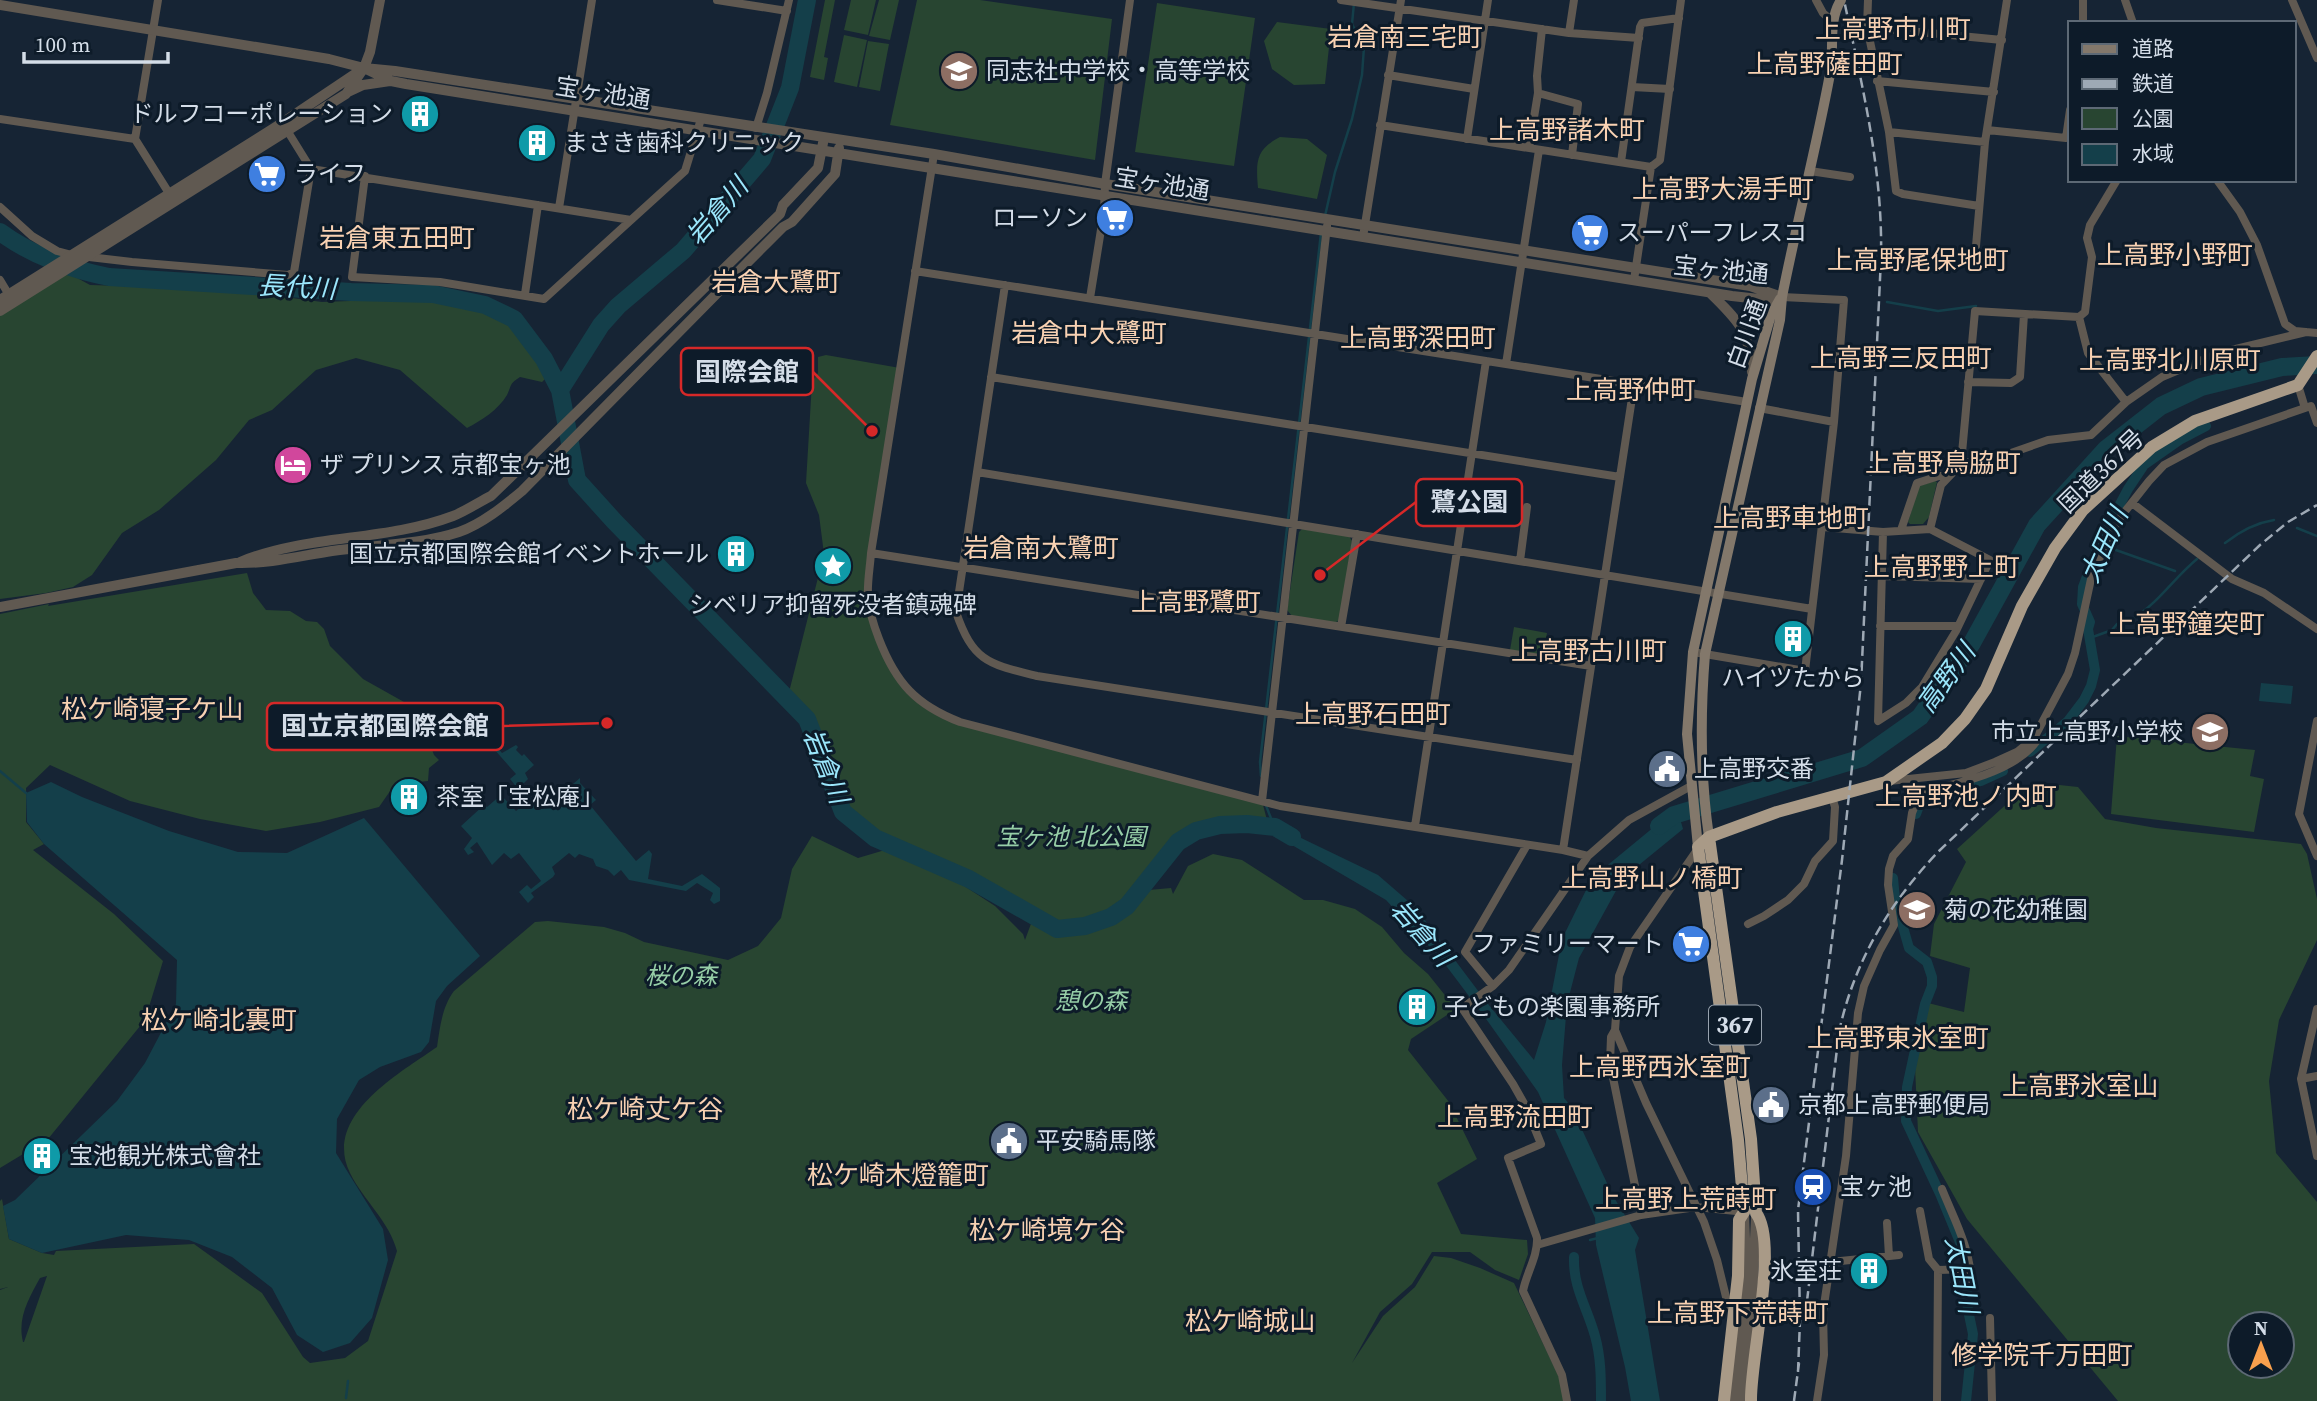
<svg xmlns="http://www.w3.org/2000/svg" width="2317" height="1401" viewBox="0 0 2317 1401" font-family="'Source Serif 4','Noto Sans JP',serif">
<rect width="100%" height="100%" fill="#162434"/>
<!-- green -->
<path fill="#284531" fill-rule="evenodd" d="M825 0H835L824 57 828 58 824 80 810 77Z
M851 0H876L868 35 844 30Z
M879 0H899L890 40 869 36Z
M917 0H980L1112 19 1095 160 890 125Z
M1157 3 1255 18 1234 166 1135 152Z
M1277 22 1331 29 1325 84 1294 85 1272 69 1264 41Z
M844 35 867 40 857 87 834 82Z
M868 41 889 44 880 91 859 87Z
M1280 137 1307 139 1327 155 1317 199 1258 188C1256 162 1255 150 1280 137Z
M60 273 70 274 90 285 196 288 254 293 322 302 434 298 476 305 502 317 521 338 548 376 542 382 520 377C509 384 512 385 507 395 498 410 482 420 467 428L400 370 356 358 316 370 272 410 249 420 216 460 159 510 122 533 92 575 73 587 46 593 0 599V312Z
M826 355 900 368 868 599 897 678 942 714 1262 801 1268 824 1248 818 1200 822 1186 828 1168 845 1152 872 1121 908 1109 912 1100 918 1059 927 948 862 938 863 881 837 852 816 842 797 809 720 788 696 824 554 819 515 806 483 812 382 818 373V357Z
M1935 481 1937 482 1929 517 1923 524H1910L1908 522 1919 486Z
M1302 529 1349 536 1352 541 1340 620 1334 623 1292 616 1287 610 1299 532Z
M247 573 253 593 266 610 290 611 306 621 317 622 324 629 330 646 363 679 404 702 414 712 423 740 430 744 434 755 439 760 429 768 428 781 395 784 379 807 320 822 266 831 200 819 130 801 50 765 26 788V822L44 844 33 850 114 914 163 961 145 1020 48 1139 0 1168V614L49 604 48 606Z
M1514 627 1547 633 1543 655 1510 650Z
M2117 736 2255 750 2250 776 2264 779 2254 832 2111 814Z
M2050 784 2078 787 2105 819 2156 828 2301 844 2307 854 2317 899V940L2279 1020 2269 1081 2276 1153 2317 1202V1401H2118L1967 1219 1918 1132 1915 1067 1924 1002 1964 1012 1970 968 1930 956 1934 924 1966 862 1957 849 2022 790 2033 785ZM2240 1324H2282V1366H2240Z
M812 836 858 858 885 850 932 865 995 906 1023 934 1025 940 1032 921 1061 934 1069 935 1087 932 1105 926 1121 917 1149 890 1171 888 1173 894 1188 866 1213 854 1242 860 1304 900H1323L1355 909 1382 927 1404 953 1428 974 1456 1009 1411 1039 1408 1050 1449 1102 1477 1159 1437 1183 1461 1234 1527 1240 1528 1254 1519 1280 1495 1270 1470 1252H1432L1412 1284 1380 1312 1352 1363 1383 1316 1415 1287 1434 1256 1451 1258 1480 1268 1514 1283 1560 1379 1564 1401H0V1290L8 1287 0 1289V1201L2 1199 9 1239 42 1253 54 1255 56 1251 194 1244 262 1293 303 1357 310 1363 345 1358 368 1341 397 1251C389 1221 364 1201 350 1173 322 1116 400 1073 437 1047 440 1027 442 1007 454 991L535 922 548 921 604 927 625 933 644 942 728 960 758 946 781 918 792 869ZM47 1276 24 1342H23C17 1318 29 1298 40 1278Z"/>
<!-- water -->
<path fill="#143f4a" d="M2261 683 2293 686 2291 704 2259 701Z
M481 725 485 729 483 732 502 753 516 745 518 747 516 750 522 756 524 754 534 765 525 773 528 779 520 787 533 801 537 798 546 807 580 778V783L596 800 590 805 636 861 649 850 652 854 648 879 682 886 702 874 720 888V901L714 904 710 900 713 893 697 883 686 891 629 880 621 870 614 876 608 870 596 866 593 859 579 854 575 858 569 853 552 867 555 874 553 877 531 893 534 897 528 903 519 892 527 885 531 889 541 881 519 853 511 859 504 853 492 865 477 842 470 848 474 852 468 855 464 849 472 838 461 826 484 805 487 807 501 795 516 811 528 801 510 779 516 774 486 740 480 744 471 734Z
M51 782 82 797 169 831 238 852 287 853 364 818 480 956 447 986 436 1001 429 1042 421 1052 380 1067 359 1080 337 1119 336 1153 383 1229 388 1260 372 1318 350 1343 323 1352 297 1335 272 1288 232 1257 189 1240 126 1235 42 1253 9 1239 3 1206 15 1200 117 1101 145 1063 176 1004 177 960 44 844 27 822 26 793Z
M1677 808 1683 829 1623 878 1579 958 1567 1004 1562 1065 1564 1098 1571 1106 1613 1196 1639 1238 1635 1250 1660 1401H1631L1625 1367 1596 1245 1595 1218 1538 1092 1484 1016 1441 959 1386 900 1280 838 1270 823 1378 875 1415 907 1488 1004 1534 1060 1546 1022 1562 939 1592 878Z"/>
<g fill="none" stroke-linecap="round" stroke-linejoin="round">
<!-- stream -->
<path stroke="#143f4a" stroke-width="2.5" d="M1325 216 1335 172 1352 119 1362 75 1364 47 1352 24 1354 3
M1887 302 1938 311 1976 306
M2297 528 2317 536
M2225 543C2239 532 2255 523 2274 520
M2099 544 2175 571
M2135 617C2159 602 2175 577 2197 559
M2090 638 2112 630 2117 624 2125 622
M0 771 26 793
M1261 776 1260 762 1321 233
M1265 803 1274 826
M1590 1240 1598 1238
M346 1398 348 1381"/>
<!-- canal -->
<path stroke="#143f4a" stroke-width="10" d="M2030 752 2068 721 2084 700 2091 686 2095 670 2088 629 2090 622 2082 604 2083 587 2100 542 2128 489 2144 465 2181 439 2206 426
M1916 814 1920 803 1930 794 1981 781 2003 771
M1893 878 1895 899 1909 948 1927 962 1932 977V986L1925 1004 1907 1087 1906 1121 1941 1196 1962 1247
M1574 1257C1573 1288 1587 1307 1595 1336 1601 1357 1601 1379 1601 1401
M1966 1401 1973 1334 1968 1310 1966 1267"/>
<!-- river -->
<path stroke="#143f4a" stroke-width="18" d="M0 232C31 255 72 270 109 277L351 292 433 294 485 305 514 319 544 359 560 390 577 480 614 521 807 719 843 812 875 838 969 879 1057 929 1085 926 1111 917 1127 906 1178 842 1196 831 1220 825 1247 824 1275 827 1292 837
M560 390 601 325 618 306 683 251 762 159 790 88 807 0
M1659 826 1674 815 1862 758 1920 717 1972 643 2037 525 2106 449 2161 406 2201 387 2282 367 2317 365"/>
<!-- minor -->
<path stroke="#605951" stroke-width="8" d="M158 0 135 139 172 198
M717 0 787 11
M1341 0 1569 33 1639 38
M1816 0 1823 13 1833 22
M1868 0 1867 27 1889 132 1896 191 1903 194 1979 206
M2125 0 2133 23
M2292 0 2317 58
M2083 23V0
M1867 27 2002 40
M1569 33 1574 0
M1388 75 1474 89
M1877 81 1994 92
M1632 87 1670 89
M1538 93 1578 104 1572 155
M0 119 135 139
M1380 125 1651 167 1660 160 1681 0
M285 127 311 169 631 220 685 171 701 119
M756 128 767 93 789 0
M1987 130 2066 138 2070 110
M1889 132 1985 142
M1467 139 1488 0
M1529 148 1538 93 1537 76 1542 29
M934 154 871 553C870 568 867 583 868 597 869 611 874 626 879 639 896 683 916 705 960 722L1280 806 1563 850 1588 856
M1621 162 1640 27 1642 23 1679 18
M1810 171 1850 177
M365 176 352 277 440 282 544 299 631 220
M2217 180 2240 212 2257 245 2285 324 2295 331 2317 333
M0 207 32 236 57 251 72 255 132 262 288 275 294 272 311 169
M559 208 592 0
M1363 237 1401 0
M1976 246 1985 142 2007 0
M915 271 1747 402
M0 280 12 300
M1634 280 1651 167
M1005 285 956 612C973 662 989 664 1037 676L1577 760
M525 294 538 205
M1090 298 1104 211 1105 184 1130 0
M1506 364 1539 150
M991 377 1620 477
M1968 382 2011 383 2020 377 2024 314
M2126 402 2162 377 2219 353 2306 332
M1759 408 1834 422
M2305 408 2311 406 2317 423
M1961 464 1975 311 2079 317 2085 312 2092 257 2087 238 2090 225 2117 180
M977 472 1812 609
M2132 503 2232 579 2264 593 2317 629
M1823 527 1883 532 1930 529 1990 560 1956 631 1922 687 1906 703 1878 721 1883 532
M1930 529 1941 485 1961 464 2011 453 2048 440 2091 435 2126 402 2088 353 2079 317
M1901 530 1917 483 1939 476H1949
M871 553 1591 666
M1520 561 1527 507
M1883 576 1981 579
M1880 626H1958
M1341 627 1357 534
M1693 652 1805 671 1834 422 1844 300 1782 297
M2317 721 2299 814 2317 856
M1889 781 1966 773 1995 762 2017 752 2028 743 2035 736 2068 674 2075 653 2091 579 2103 550 2119 519 2149 481 2164 465 2207 442 2305 408 2298 385
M1262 801 1327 226
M1415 826 1486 361
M1563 850 1634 385
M1697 850 1630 947 1619 976 1615 1030 1646 1103 1704 1222 1717 1260 1727 1301 1733 1310
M1748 924 1764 916 1788 900 1804 884 1815 861 1833 841 1835 807 1832 797
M1493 986 1465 952 1527 845
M2317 1009 2301 1079 2317 1156
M1615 1030 1611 1037 1610 1063 1641 1215 1696 1207 1746 1212
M2301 1079 2317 1076
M1942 1189C1954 1219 1970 1247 1971 1281
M1920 1211 1929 1259 1938 1270
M1887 1223 1889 1256
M1537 1245 1641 1215
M1831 1262 1899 1255
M1990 1318 1992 1401
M1567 1401 1562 1375 1523 1291C1526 1274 1538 1256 1537 1238L1508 1158 1541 1144 1526 1107 1513 1084 1462 1008 1493 986 1509 970 1588 856 1629 820 1691 786
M1817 1401 1824 1355 1823 1312 1846 1156 1858 1013 1864 986 1880 950 1894 925 1888 885 1889 869 1893 856 1908 839 1912 813 1919 795 1924 791C1958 784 2015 771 2036 742L2035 736
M1937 1401 1938 1270 1971 1269"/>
<!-- tertiary -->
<path stroke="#605951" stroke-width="10" d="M0 5 329 59 364 68 391 81 406 84 1732 296 1768 300 1782 297
M348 92 363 85 390 81
M1710 293C1737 319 1751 333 1752 372
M0 300 282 123 364 68 395 71 934 154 1105 184 1750 286 1782 297
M0 311 346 94 364 68 370 52 380 0
M240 562C308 534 384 542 453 516 466 511 479 502 491 496L780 214 783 205 818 168 823 143
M0 607 236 563C269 564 300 556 332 551 374 545 419 545 459 532 482 524 504 506 522 491L747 263 783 227 792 222 835 174 839 148
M1733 1401 1746 1265 1744 1212
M1742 1401 1752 1303 1756 1217"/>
<!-- secondary -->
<path stroke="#83786b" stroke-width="10" d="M1709 837C1700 775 1700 716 1705 654L1780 320 1782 297C1797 222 1816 149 1830 74 1835 50 1827 22 1841 0
M1698 847 1687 734 1693 652 1752 379 1771 315 1780 299"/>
<!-- trunk -->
<path stroke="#a99a87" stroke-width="12" d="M1709 837 1751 1139 1756 1213C1779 1243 1750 1359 1751 1401
M1724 1401 1738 1276 1739 1220 1744 1212 1738 1140 1698 847 1709 837 1777 812 1886 782 1942 743 1965 719 1986 689 2022 606 2055 548 2083 510 2152 447 2195 421 2298 385 2317 356"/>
<!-- rail -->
<path stroke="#9ea9b5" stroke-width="2.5" stroke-dasharray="10 5" stroke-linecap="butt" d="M1807 1301 1839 1032C1854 962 1889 903 1939 851L2260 545 2288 522 2317 505
M1798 1372 1800 1320 1798 1210 1842 860 1861 683 1881 258C1883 169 1862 86 1844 0
M1794 1401 1799 1363"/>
</g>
<!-- icons -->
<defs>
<g id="school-disc" transform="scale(2.0125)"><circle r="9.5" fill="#8d6e63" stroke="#0d1b29"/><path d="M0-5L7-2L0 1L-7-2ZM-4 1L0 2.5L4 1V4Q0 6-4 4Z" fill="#fff"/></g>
<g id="building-disc" transform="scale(2.0125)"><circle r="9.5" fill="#0f9aa8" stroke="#0d1b29"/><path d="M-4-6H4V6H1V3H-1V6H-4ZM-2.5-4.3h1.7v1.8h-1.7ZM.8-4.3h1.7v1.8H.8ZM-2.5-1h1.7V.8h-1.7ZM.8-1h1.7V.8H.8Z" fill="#fff"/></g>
<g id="supermarket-disc" transform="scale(2.0125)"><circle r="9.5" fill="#3f7fe0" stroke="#0d1b29"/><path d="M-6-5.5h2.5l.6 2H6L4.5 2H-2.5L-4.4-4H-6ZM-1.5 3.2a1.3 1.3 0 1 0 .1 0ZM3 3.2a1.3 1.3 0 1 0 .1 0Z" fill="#fff"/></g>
<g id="hotel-disc" transform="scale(2.0125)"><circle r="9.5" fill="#d1479c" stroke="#0d1b29"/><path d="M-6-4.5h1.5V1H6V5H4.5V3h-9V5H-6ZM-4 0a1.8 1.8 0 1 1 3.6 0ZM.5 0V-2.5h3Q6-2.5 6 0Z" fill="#fff"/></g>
<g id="sight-disc" transform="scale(2.0125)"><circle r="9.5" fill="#0f9aa8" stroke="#0d1b29"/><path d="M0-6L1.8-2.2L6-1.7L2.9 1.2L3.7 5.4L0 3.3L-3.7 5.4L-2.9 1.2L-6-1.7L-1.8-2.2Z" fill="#fff"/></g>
<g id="civic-disc" transform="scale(2.0125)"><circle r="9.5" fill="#5c6f8a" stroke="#0d1b29"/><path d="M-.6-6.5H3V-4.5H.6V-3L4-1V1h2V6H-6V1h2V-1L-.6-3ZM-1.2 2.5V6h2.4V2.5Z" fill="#fff"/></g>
<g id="station-disc" transform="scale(2.0125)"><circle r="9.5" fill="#1a4fb4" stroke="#0d1b29"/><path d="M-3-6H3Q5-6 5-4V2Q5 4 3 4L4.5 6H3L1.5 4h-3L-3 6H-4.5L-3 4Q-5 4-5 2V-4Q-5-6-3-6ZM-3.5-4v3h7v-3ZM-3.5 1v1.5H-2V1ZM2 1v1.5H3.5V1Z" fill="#fff"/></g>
</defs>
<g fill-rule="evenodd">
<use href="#school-disc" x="959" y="71"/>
<use href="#building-disc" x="420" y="114"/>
<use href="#building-disc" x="537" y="143"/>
<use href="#supermarket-disc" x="267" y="174"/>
<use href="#supermarket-disc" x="1115" y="218"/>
<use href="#supermarket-disc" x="1590" y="233"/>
<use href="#hotel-disc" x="293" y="465"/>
<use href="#building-disc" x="736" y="554"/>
<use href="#sight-disc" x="833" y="566"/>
<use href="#building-disc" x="1793" y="639"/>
<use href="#school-disc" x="2210" y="732"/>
<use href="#civic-disc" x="1667" y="769"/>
<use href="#building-disc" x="409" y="797"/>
<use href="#school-disc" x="1917" y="910"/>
<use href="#supermarket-disc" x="1691" y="944"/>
<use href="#building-disc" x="1417" y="1007"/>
<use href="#civic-disc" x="1771" y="1105"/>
<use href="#civic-disc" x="1009" y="1141"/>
<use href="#building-disc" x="42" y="1156"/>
<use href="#station-disc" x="1813" y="1187"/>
<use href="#building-disc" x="1869" y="1271"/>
</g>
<g text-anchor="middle" stroke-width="6" stroke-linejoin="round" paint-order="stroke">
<!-- shield labels -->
<rect fill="#0d1b29" stroke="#98a3af" stroke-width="2" x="1709" y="1005.5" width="52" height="39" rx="5"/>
<g font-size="23" font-weight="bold" fill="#d4dde8">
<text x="1735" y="1033">367</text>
</g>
<!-- poi labels -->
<g font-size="24" fill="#d4dde8" stroke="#0d1b29" text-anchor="start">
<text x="986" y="79">同志社中学校・高等学校</text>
<text x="393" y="122" text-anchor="end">ドルフコーポレーション</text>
<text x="564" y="151">まさき歯科クリニック</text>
<text x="294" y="182">ライフ</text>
<text x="1088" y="226" text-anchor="end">ローソン</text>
<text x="1617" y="241">スーパーフレスコ</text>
<text x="320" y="473">ザ プリンス 京都宝ヶ池</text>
<text x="709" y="562" text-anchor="end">国立京都国際会館イベントホール</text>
<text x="833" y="613" text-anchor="middle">シベリア抑留死没者鎮魂碑</text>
<text x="1793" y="686" text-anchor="middle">ハイツたから</text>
<text x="2183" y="740" text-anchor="end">市立上高野小学校</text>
<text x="1694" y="777">上高野交番</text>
<text x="436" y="805">茶室「宝松庵」</text>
<text x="1944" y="918">菊の花幼稚園</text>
<text x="1664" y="952" text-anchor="end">ファミリーマート</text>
<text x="1444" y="1015">子どもの楽園事務所</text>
<text x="1798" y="1113">京都上高野郵便局</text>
<text x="1036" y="1149">平安騎馬隊</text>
<text x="69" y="1164">宝池観光株式會社</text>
<text x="1840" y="1195">宝ヶ池</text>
<text x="1842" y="1279" text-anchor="end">氷室荘</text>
</g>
<!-- street labels -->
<g font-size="24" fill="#d4dde8" stroke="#0d1b29">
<text transform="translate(603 93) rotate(9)" y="8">宝ヶ池通</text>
<text transform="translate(1162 184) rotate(9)" y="8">宝ヶ池通</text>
<text transform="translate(1721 270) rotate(6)" y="8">宝ヶ池通</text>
<text transform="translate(1747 334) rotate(-70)" y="8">白川通</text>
<text transform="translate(2101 471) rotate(-44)" y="8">国道367号</text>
</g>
<!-- park labels -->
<g font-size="24" font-style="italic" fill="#96cea7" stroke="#0d1b29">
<text x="1071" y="845">宝ヶ池 北公園</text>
<text x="681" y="984">桜の森</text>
<text x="1091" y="1009">憩の森</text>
</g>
<!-- neighbourhood labels -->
<g font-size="26" fill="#f8d1b2" stroke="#0d1b29">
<text x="1893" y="38">上高野市川町</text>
<text x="1405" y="46">岩倉南三宅町</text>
<text x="1825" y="73">上高野薩田町</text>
<text x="1567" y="139">上高野諸木町</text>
<text x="1723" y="198">上高野大湯手町</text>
<text x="397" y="247">岩倉東五田町</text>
<text x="2175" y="264">上高野小野町</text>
<text x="1918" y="269">上高野尾保地町</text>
<text x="776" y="291">岩倉大鷺町</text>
<text x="1089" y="342">岩倉中大鷺町</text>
<text x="1418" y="347">上高野深田町</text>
<text x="1901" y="367">上高野三反田町</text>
<text x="2170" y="369">上高野北川原町</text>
<text x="1631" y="399">上高野仲町</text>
<text x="1943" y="472">上高野鳥脇町</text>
<text x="1791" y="527">上高野車地町</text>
<text x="1041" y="557">岩倉南大鷺町</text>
<text x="1942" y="576">上高野野上町</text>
<text x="1196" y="611">上高野鷺町</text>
<text x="2187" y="633">上高野鐘突町</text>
<text x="1589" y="660">上高野古川町</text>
<text x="152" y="718">松ケ崎寝子ケ山</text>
<text x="1373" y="723">上高野石田町</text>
<text x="1966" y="805">上高野池ノ内町</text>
<text x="1652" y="887">上高野山ノ橋町</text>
<text x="219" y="1029">松ケ崎北裏町</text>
<text x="1898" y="1047">上高野東氷室町</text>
<text x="1660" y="1076">上高野西氷室町</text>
<text x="2080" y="1095">上高野氷室山</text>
<text x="645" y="1118">松ケ崎丈ケ谷</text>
<text x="1515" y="1126">上高野流田町</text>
<text x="898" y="1184">松ケ崎木燈籠町</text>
<text x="1686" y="1208">上高野上荒蒔町</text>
<text x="1047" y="1239">松ケ崎境ケ谷</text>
<text x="1738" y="1322">上高野下荒蒔町</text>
<text x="1250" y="1330">松ケ崎城山</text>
<text x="2042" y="1364">修学院千万田町</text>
</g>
<!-- water labels -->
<g font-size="26" font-style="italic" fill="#9be7fc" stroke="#0d1b29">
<text transform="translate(717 211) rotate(-49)" y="9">岩倉川</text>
<text transform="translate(297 287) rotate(3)" y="9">長代川</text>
<text transform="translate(2104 545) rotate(-66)" y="9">太田川</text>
<text transform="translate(1946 678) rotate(-54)" y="9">高野川</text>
<text transform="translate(826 766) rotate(68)" y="9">岩倉川</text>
<text transform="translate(1422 933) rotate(49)" y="9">岩倉川</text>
<text transform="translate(1962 1275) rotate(79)" y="9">太田川</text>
</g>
</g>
<!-- callouts -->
<path fill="none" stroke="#d62828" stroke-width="2.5" d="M872 431L813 372M1320 575L1416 502M607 723L503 726"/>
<g fill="#d62828" stroke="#0d1b29" stroke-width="2.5">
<circle cx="872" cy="431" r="7"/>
<circle cx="1320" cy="575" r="7"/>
<circle cx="607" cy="723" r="7"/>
</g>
<g fill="#0d1b29" stroke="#d62828" stroke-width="2.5">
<rect x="681" y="348" width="132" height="47" rx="7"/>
<rect x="1416" y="479" width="106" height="47" rx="7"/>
<rect x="267" y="703" width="236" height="47" rx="7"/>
</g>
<g font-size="26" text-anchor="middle" font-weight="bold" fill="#d4dde8">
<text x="747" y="381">国際会館</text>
<text x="1469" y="511">鷺公園</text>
<text x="385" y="735">国立京都国際会館</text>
</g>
<!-- legend -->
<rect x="2068" y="21" width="228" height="161" fill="#0d1b29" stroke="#5d6975" stroke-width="2"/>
<rect x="2082" y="44" width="35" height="10" fill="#83786b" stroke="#5d6975" stroke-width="2"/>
<text x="2132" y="56" font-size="21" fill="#d4dde8">道路</text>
<rect x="2082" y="79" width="35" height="10" fill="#9ea9b5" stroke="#5d6975" stroke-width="2"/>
<text x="2132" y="91" font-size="21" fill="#d4dde8">鉄道</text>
<rect x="2082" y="108" width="35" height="21" fill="#284531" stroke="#5d6975" stroke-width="2"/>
<text x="2132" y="126" font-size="21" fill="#d4dde8">公園</text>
<rect x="2082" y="144" width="35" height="21" fill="#143f4a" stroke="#5d6975" stroke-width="2"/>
<text x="2132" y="161" font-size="21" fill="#d4dde8">水域</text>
<!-- north arrow -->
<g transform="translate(2261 1345)"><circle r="33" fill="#0d1b29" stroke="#5d6975" stroke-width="2"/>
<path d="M0-5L12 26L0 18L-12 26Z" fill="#f9a04d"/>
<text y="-10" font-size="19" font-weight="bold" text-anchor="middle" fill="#d4dde8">N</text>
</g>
<!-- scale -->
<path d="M24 52v10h144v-10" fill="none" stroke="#d4dde8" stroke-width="3.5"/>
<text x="35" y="52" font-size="21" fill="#d4dde8" stroke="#0d1b29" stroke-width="5" paint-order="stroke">100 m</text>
</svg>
